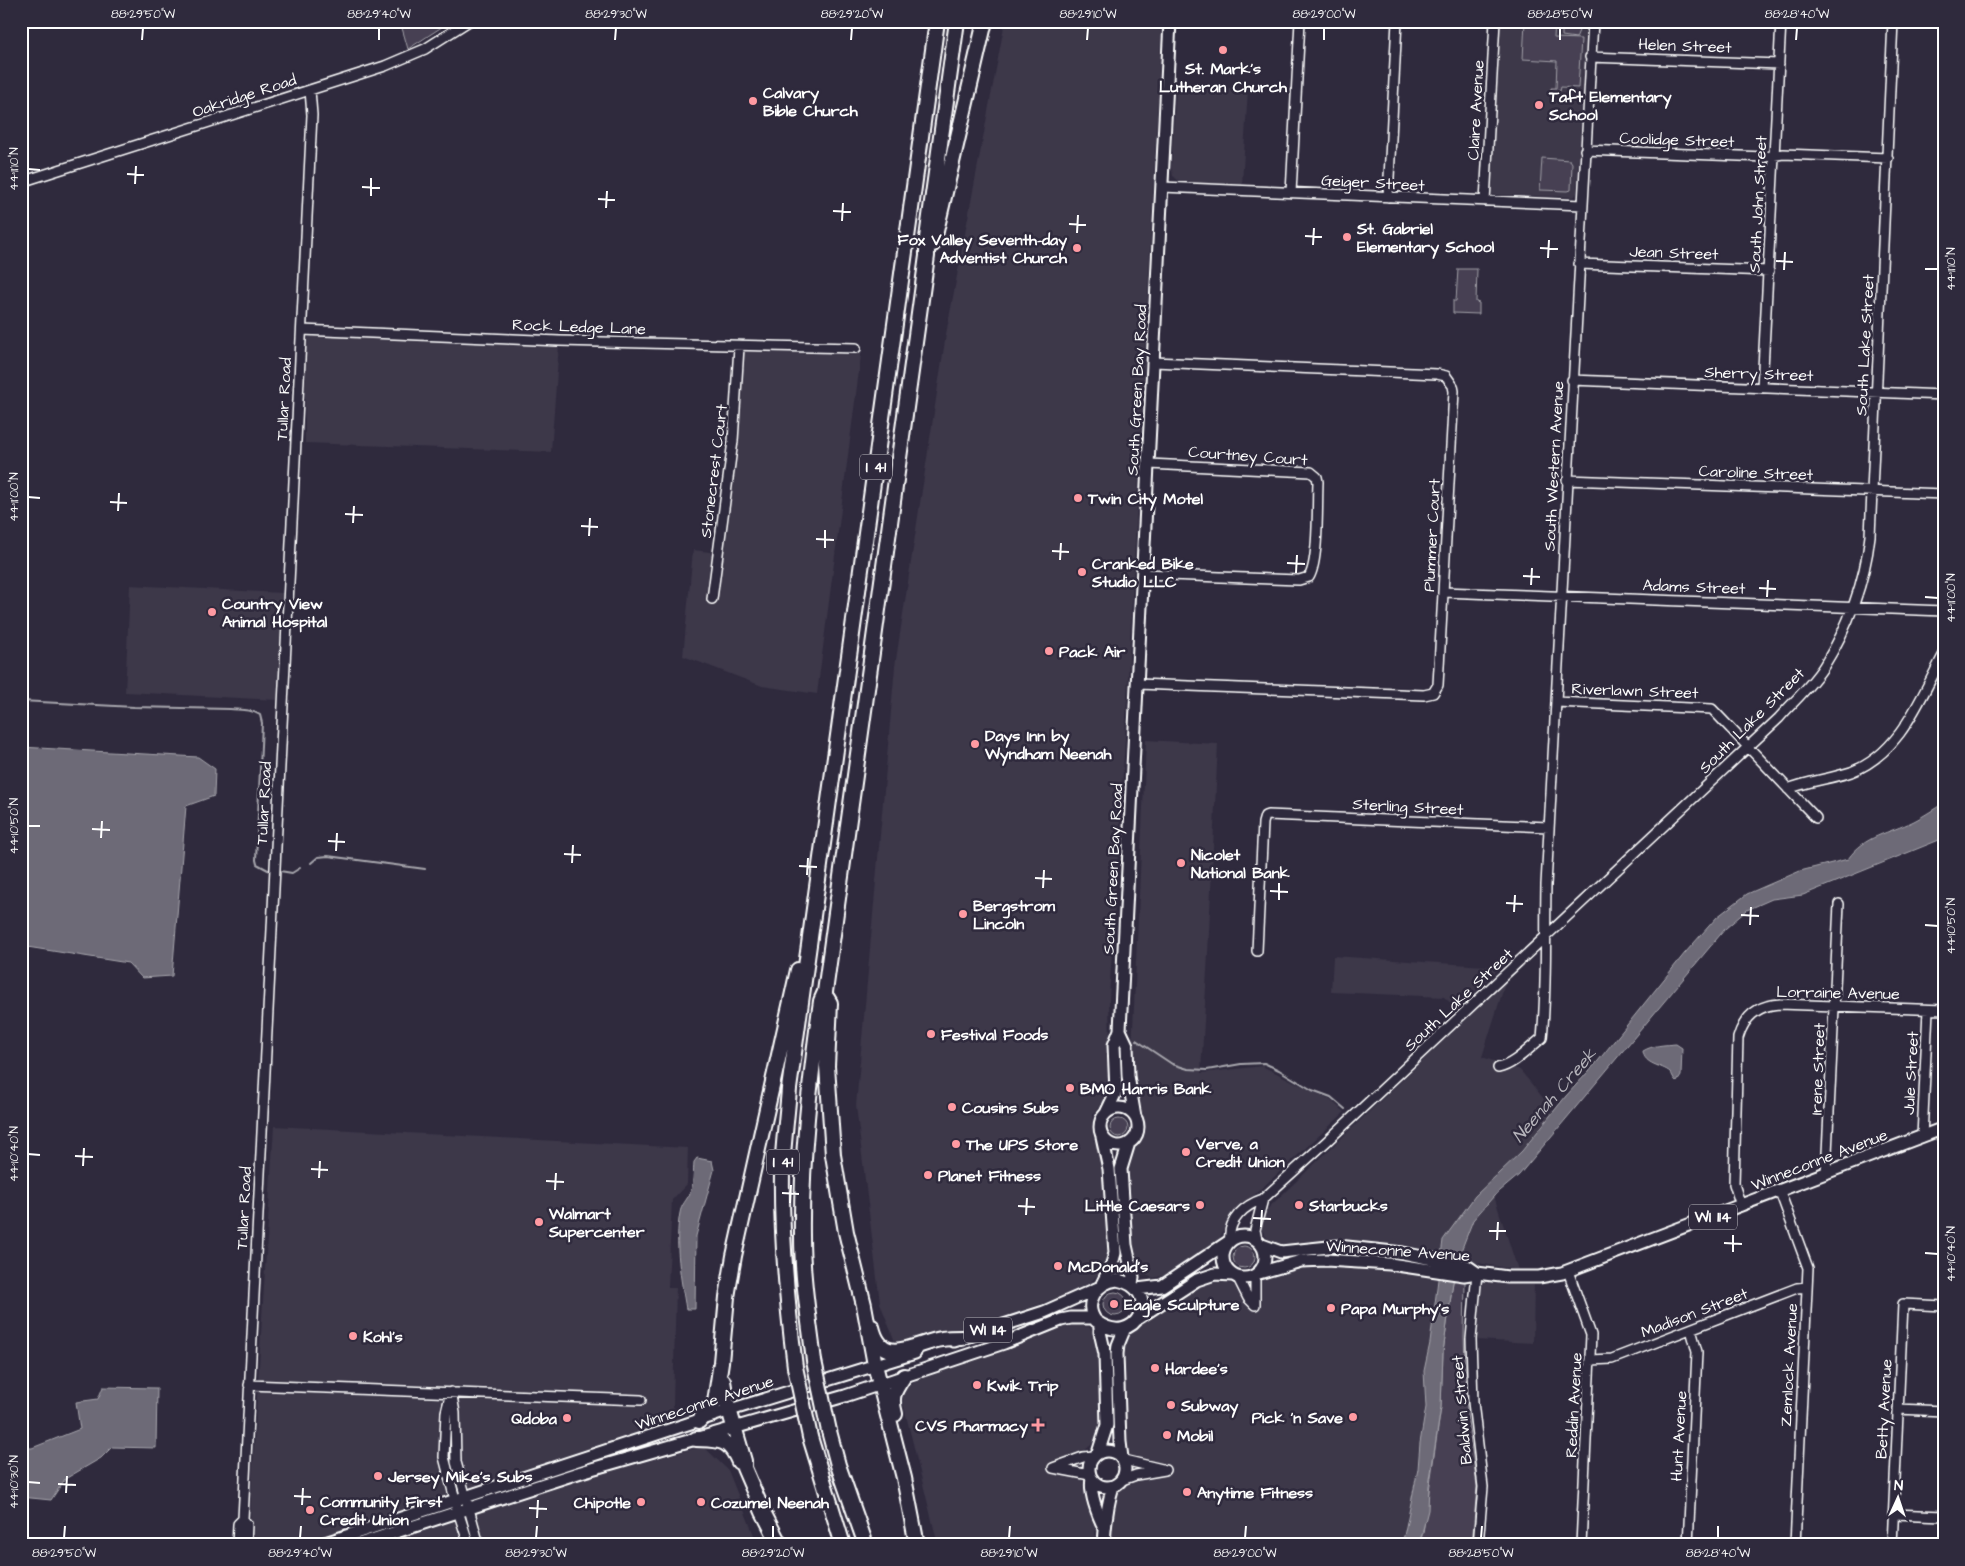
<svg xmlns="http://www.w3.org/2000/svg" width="1965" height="1566" viewBox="0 0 1965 1566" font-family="'Architects Daughter',sans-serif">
<rect width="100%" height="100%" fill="#2f2a3d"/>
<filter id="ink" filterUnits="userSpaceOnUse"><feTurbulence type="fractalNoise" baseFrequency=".02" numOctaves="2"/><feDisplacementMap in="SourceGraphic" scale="10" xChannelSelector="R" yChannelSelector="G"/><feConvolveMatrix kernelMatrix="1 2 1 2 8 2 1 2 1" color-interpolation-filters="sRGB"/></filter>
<g filter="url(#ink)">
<!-- built -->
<path fill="#3c3749" d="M1005 21H1162L1125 740 1109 999 1111 1093 1093 1115 1092 1126 1094 1141 1100 1150 1104 1164 1111 1248 1105 1267 1090 1283 1062 1296 1017 1313 910 1347H897L880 1303 856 1106 895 666 946 334Z
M1500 21H1587L1577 193 1574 197 1493 195 1491 193 1490 189Z
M1176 85 1248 89 1242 185 1180 182 1173 176 1171 167Z
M316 336 559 345 551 452 305 443V338Z
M739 347 862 348 817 694 762 686 683 656 693 550 718 553Z
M130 585 283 593 277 700 125 692Z
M1146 740 1218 744 1208 954 1201 1073 1262 1066 1329 1099 1345 1112 1238 1210 1228 1221 1219 1240 1170 1274 1154 1278 1141 1274 1137 1268 1131 1246 1126 1169 1132 1152 1141 1143 1146 1130 1134 1081 1132 1050Z
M1333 956 1501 967 1457 1009 1444 997 1331 992Z
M1506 981 1482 1057 1520 1070 1554 1111 1522 1151 1459 1220 1443 1240 1442 1253 1438 1255 1285 1246 1274 1243 1267 1238 1261 1229V1220L1264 1212Z
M274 1126 688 1148 687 1184 672 1200 668 1288H676L673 1406 680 1419 479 1484 436 1502 308 1545H252L250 1534 251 1493Z
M1494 1196 1518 1270 1460 1260 1459 1256 1473 1220Z
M1313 1264 1363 1266 1433 1275 1439 1278 1430 1343 1424 1371 1426 1407 1420 1443 1418 1469 1404 1536 1400 1545H1112L1111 1511 1115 1496 1123 1484 1130 1468 1123 1434V1348L1131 1331 1154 1314 1204 1284 1214 1280 1224 1281 1236 1286 1251 1284 1292 1268Z
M1479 1280 1499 1284 1534 1285 1533 1343 1475 1340Z
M1071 1324 1089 1327 1093 1331 1102 1362 1103 1422 1098 1439 1083 1452 1081 1466 1095 1521 1096 1545H938L901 1395 908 1386 923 1375Z
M703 1446 728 1470 758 1545H369L413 1535 481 1512 486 1507 601 1472 637 1464Z"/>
<!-- green -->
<path fill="#464152" stroke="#a2a0a8" d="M400 21H451L408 49Z
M1525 21H1555L1554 38 1581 39 1578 88 1561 87 1560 91 1551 90V88H1556L1557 61 1523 59Z
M1562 21H1578L1580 28 1576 38 1562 36Z
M1542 158 1570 160 1572 163 1571 190 1568 191 1540 190Z
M1458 269H1477L1476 302 1479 303V314L1453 313V301H1456Z
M1110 1128a9 9 0 1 1 18 0a9 9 0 1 1-18 0Z
M1233 1257a11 11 0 1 1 22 0a11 11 0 1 1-22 0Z
M1456 1280 1465 1282 1464 1337 1467 1414 1477 1486 1472 1545H1419L1423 1533 1441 1407 1443 1352 1453 1282Z
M1103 1304a12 12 0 1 1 24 0a12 12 0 1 1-24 0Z"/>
<!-- water -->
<path fill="#6d6a77" stroke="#a7a6ad" d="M21 747 198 757 215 769 214 796 186 806 172 976 142 978 128 963 21 946Z
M1944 803V838L1803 895 1772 899 1747 910 1725 929 1519 1175 1494 1196 1473 1220 1459 1256 1453 1282 1443 1352 1441 1407 1429 1486 1428 1510 1419 1545H1400L1404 1536 1418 1469 1420 1443 1426 1407 1424 1371 1430 1343 1443 1240 1475 1196 1522 1151 1566 1096 1598 1061 1685 953 1717 917 1747 894 1800 871 1848 859C1865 835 1888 834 1914 821 1924 816 1934 809 1944 803Z
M1676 1044 1682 1048 1681 1076 1677 1082C1673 1079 1673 1075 1670 1072 1662 1065 1644 1065 1643 1051 1653 1045 1664 1045 1676 1044Z
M697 1158 712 1161 714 1170 696 1236 695 1309H686C681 1280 674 1243 680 1213 681 1205 687 1200 690 1193 694 1184 693 1172 694 1162Z
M103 1387 157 1388 156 1448 112 1447 101 1458 65 1479 51 1500 21 1497V1448H32L80 1429 76 1402 98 1399Z"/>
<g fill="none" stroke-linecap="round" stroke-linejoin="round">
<!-- stream -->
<path stroke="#a7a6ad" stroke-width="2" d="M21 701 134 707 230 709C241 710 251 709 260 715L262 723 256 860 257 864 268 870
M311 863 318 857 328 856 425 869
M280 871 292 873 300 868
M1136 1040 1172 1064 1188 1069 1207 1070 1241 1064 1264 1063 1279 1070 1312 1090 1331 1097 1345 1109"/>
<!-- minor casing -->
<g stroke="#fff" stroke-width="12">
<path id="minor" d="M1590 57 1779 64
M1585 150 1765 157 1783 154 1888 158
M21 182 385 66 425 49 469 21
M1162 187 1582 205
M1291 193 1300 21
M1388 197 1397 21
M1485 201 1495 21
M1579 264 1769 271
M302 330 559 341 856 348
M1572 380 1944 395
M1762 388 1781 21
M1567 480 1944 494
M1143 574 1299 580 1309 577C1319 561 1317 504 1318 482L1317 477 1311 472 1149 464
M1443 592 1944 611
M712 599 733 441 739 347
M1138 684 1424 695 1433 693 1438 685 1454 391 1453 386 1446 376 1437 374 1153 362
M1556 702 1712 709 1816 818
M1788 789C1808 781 1830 779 1851 772 1901 753 1920 698 1944 654
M1257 951 1263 823 1265 816 1268 815 1549 827
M1498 1068C1514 1065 1529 1048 1542 1038 1547 987 1545 936 1546 885L1593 21
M1939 1130 1944 1143
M1922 1137 1928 1010
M1826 1174 1839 904
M1780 1192 1808 1268 1795 1545
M1741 1206 1734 1184 1738 1038C1744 1017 1758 1005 1780 1004L1944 1010
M1257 1240 1255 1230 1263 1199
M1230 1241C1227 1220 1245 1205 1263 1199L1326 1142 1779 718C1794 701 1812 685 1824 666 1848 628 1865 581 1870 536L1893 21
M1568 1271 1591 1335 1581 1545
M1477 1273 1471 1339 1473 1402 1483 1487 1478 1545
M1238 1278 1248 1298 1255 1305
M1255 1305V1275
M1590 1360 1612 1359 1797 1288 1807 1287
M249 1385 641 1400
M451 1392 446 1412 444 1457 458 1511 469 1545
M452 1396 455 1413 456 1462 479 1545
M1898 1409 1944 1411
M1124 1460 1162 1469
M1053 1468 1083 1457 1094 1456
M1053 1468 1090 1475
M1122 1480 1136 1475 1165 1470
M1893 1514 1944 1516
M237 1545 238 1524 243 1519
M246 1545 247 1524 243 1519 312 115 310 90
M1688 1545 1697 1352 1691 1329
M1892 1545 1903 1304 1944 1306"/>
</g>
<!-- major casing -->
<g stroke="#fff" stroke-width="15">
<path id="major" d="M1120 1030 1127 1045 1128 1076 1135 1117
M1100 1127a19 19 0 1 1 38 0a19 19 0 1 1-38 0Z
M1106 1113 1116 1092 1114 1045 1120 1030 1170 21
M1102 1137 1109 1169 1115 1253 1112 1264 1102 1284
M1129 1143 1121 1169 1126 1245 1133 1277 1132 1284
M1223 1257a21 21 0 1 1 42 0a21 21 0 1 1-42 0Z
M1262 1245 1281 1252 1338 1246 1403 1253 1467 1266 1477 1273
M1259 1273 1301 1261 1326 1260 1390 1264 1464 1275 1477 1273 1508 1277H1539L1562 1273 1944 1128
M1117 1280C1165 1289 1136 1351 1096 1321 1082 1303 1098 1282 1117 1280Z
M1137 1289 1162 1286 1228 1242
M1137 1319 1197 1280 1215 1274 1232 1275
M954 1341 1044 1312 1098 1288
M1089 1469a18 18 0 1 1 36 0a18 18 0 1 1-36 0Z
M1098 1453 1107 1425 1105 1354 1100 1332V1324
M1122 1458 1120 1442 1117 1354 1118 1345 1125 1328
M1092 1479C1089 1492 1098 1516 1104 1527
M319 1545 730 1410 915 1353
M356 1545 581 1472 845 1396 1004 1343 1061 1320 1071 1318H1093
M1104 1545C1105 1525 1107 1505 1113 1486"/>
</g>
<!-- highway casing -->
<g stroke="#fff" stroke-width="18">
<path id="highway" d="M933 244 985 21
M827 998 830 1003 827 1066 833 1155 846 1232 864 1305 875 1365 904 1478 917 1545
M872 1327C882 1370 917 1342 942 1339 948 1338 955 1338 962 1338
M814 1361C809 1320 802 1278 802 1236 801 1157 810 1080 821 1001L825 992 927 256V238L957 21
M795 1367C787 1302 781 1238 782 1173 783 1145 787 1117 789 1089L937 21
M723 1381 726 1399 744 1461V1468L763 1512 780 1545
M895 1414C890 1396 894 1391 904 1376
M699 1421 715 1402 721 1362 727 1297 734 1256 798 970
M829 1431 838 1465 866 1545
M810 1437 843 1545
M696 1439C720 1440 729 1438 739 1462"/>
</g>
<!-- minor -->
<use href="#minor" stroke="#2f2a3d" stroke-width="9"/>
<!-- major -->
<use href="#major" stroke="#2f2a3d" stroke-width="11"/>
<!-- highway -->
<use href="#highway" stroke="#2f2a3d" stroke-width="14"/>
<!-- highway-bridge casing -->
<g stroke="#fff" stroke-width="18" stroke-linecap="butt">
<path id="highway-bridge" d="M814 1361 829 1431
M795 1367 810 1437"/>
</g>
<!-- highway-bridge -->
<use href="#highway-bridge" stroke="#2f2a3d" stroke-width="14"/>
</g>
</g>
<!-- ticks -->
<path fill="none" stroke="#fff" stroke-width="2" d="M142 40 143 28M379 40V28M615 40 616 28M851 40 852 28M1087 40 1088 28M1324 40V28M1560 40V28M1796 40 1797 28M28 169 40 170M127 174 144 175M135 184 136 166M362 187 380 188M371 196V178M598 199 615 200M606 208 607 191M833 211 851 212M842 221 843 203M1069 224 1086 225M1077 233 1078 215M1305 236 1322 237M1313 245 1314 228M1540 248 1558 249M1548 258 1549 240M1776 261 1793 262M1925 269H1938M1784 270 1785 252M28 497 40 498M110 502 127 503M118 511 119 493M345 514 363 515M353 523 354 506M581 526 598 527M589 536 590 518M816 539 834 540M825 548V530M1052 551 1069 552M1060 560 1061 543M1287 563 1305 564M1296 573 1297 555M1523 576 1540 577M1531 585 1532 568M1759 588 1776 589M1767 597 1768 580M1925 597 1938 598M28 826H40M92 829 110 830M101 838 102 821M328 841 345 842M336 851 337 833M564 854 581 855M572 863 573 845M799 866 817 867M807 875 808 858M1035 878 1052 879M1043 888 1044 870M1270 891 1288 892M1279 900V883M1506 903 1523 904M1514 912 1515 895M1741 915 1759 916M1750 925 1751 907M1925 925 1938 926M28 1154 40 1155M75 1156 93 1157M83 1166 84 1148M311 1169 328 1170M319 1178 320 1161M546 1181 564 1182M555 1190 556 1173M782 1193 799 1194M790 1203 791 1185M1018 1206 1035 1207M1026 1215 1027 1198M1253 1218 1271 1219M1261 1227 1262 1210M1489 1231H1506M1497 1240 1498 1222M1724 1243 1742 1244M1733 1252V1235M1925 1253 1938 1254M28 1482 40 1483M58 1484 76 1485M66 1493 67 1476M294 1496 311 1497M302 1505 303 1488M529 1508 547 1509M537 1518 538 1500M64 1538 65 1526M300 1538 301 1526M536 1538 537 1526M773 1538V1526M1009 1538 1010 1526M1245 1538 1246 1526M1481 1538 1482 1526M1718 1538V1526"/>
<!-- markers -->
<g fill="#ff9aa2" stroke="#2f2a3d" stroke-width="2">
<circle cx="1223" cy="50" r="5"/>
<circle cx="753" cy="101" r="5"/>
<circle cx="1539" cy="105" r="5"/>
<circle cx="1347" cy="237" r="5"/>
<circle cx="1077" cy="248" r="5"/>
<circle cx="1078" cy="498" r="5"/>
<circle cx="1082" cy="572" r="5"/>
<circle cx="212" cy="612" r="5"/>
<circle cx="1049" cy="651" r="5"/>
<circle cx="975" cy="744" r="5"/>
<circle cx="1181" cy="863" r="5"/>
<circle cx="963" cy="914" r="5"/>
<circle cx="931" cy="1034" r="5"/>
<circle cx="1070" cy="1088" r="5"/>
<circle cx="952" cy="1107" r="5"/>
<circle cx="956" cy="1144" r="5"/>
<circle cx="1186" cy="1152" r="5"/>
<circle cx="928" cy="1175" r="5"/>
<circle cx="1200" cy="1205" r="5"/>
<circle cx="1299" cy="1205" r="5"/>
<circle cx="539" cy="1222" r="5"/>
<circle cx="1058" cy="1266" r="5"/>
<circle cx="1114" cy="1304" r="5"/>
<circle cx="1331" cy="1308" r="5"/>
<circle cx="353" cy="1336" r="5"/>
<circle cx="1155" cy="1368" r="5"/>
<circle cx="977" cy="1385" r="5"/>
<circle cx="1171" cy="1405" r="5"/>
<circle cx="1353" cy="1417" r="5"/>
<circle cx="567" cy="1418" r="5"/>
<path d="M1035.5 1417.5h5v5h5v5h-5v5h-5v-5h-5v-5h5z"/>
<circle cx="1167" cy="1435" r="5"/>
<circle cx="378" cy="1476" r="5"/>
<circle cx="1187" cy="1492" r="5"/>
<circle cx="641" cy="1502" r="5"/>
<circle cx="701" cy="1502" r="5"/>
<circle cx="310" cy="1510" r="5"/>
</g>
<g text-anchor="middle" stroke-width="5" stroke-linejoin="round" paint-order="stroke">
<!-- shield labels -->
<g fill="#2f2a3d" stroke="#c1bfc5" stroke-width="1">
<rect x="860" y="454.5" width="32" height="25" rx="4"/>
<rect x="767" y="1149.5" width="32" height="25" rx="4"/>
<rect x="1689" y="1204.5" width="48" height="25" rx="4"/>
<rect x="964" y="1317.5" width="48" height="25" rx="4"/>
</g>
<g font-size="15" font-weight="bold" fill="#fff">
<text x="876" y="472">I 41</text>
<text x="783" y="1167">I 41</text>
<text x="1713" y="1222">WI 114</text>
<text x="988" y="1335">WI 114</text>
</g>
<!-- street labels -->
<g font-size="16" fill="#fff" stroke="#2f2a3d">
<text transform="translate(1685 45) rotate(2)" y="6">Helen Street</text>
<text transform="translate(244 95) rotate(-18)" y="6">Oakridge Road</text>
<text transform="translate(1475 110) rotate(-87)" y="6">Claire Avenue</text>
<text transform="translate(1677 139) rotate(2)" y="6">Coolidge Street</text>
<text transform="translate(1373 182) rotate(3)" y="6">Geiger Street</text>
<text transform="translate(1757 204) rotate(-87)" y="6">South John Street</text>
<text transform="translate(1674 252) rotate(2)" y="6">Jean Street</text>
<text transform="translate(579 326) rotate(2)" y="6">Rock Ledge Lane</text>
<text transform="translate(1864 345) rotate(-87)" y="6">South Lake Street</text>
<text transform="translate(1759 373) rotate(2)" y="6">Sherry Street</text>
<text transform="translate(1136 390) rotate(-87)" y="6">South Green Bay Road</text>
<text transform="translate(283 399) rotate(-87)" y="6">Tullar Road</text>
<text transform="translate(1248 455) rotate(4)" y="6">Courtney Court</text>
<text transform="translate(1553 466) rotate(-87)" y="6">South Western Avenue</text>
<text transform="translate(713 471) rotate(-83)" y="6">Stonecrest Court</text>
<text transform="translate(1756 472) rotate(2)" y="6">Caroline Street</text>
<text transform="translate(1431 535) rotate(-87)" y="6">Plummer Court</text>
<text transform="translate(1694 586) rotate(2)" y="6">Adams Street</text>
<text transform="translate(1635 690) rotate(2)" y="6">Riverlawn Street</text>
<text transform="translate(1751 720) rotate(-45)" y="6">South Lake Street</text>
<text transform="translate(263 803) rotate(-87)" y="6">Tullar Road</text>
<text transform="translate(1408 806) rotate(3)" y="6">Sterling Street</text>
<text transform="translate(1112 869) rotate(-87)" y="6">South Green Bay Road</text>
<text transform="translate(1838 992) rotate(1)" y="6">Lorraine Avenue</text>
<text transform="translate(1458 999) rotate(-43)" y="6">South Lake Street</text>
<text transform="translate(1817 1069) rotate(-88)" y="6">Irene Street</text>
<text transform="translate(1910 1073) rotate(-87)" y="6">Jule Street</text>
<text transform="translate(1819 1159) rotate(-21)" y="6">Winneconne Avenue</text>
<text transform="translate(243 1208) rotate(-87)" y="6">Tullar Road</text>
<text transform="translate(1398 1250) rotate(4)" y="6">Winneconne Avenue</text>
<text transform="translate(1694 1312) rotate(-21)" y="6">Madison Street</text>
<text transform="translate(1788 1365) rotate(-87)" y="6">Zemlock Avenue</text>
<text transform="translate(704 1402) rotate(-18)" y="6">Winneconne Avenue</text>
<text transform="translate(1573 1405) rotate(-87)" y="6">Reddin Avenue</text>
<text transform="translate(1883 1409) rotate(-87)" y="6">Betty Avenue</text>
<text transform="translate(1461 1410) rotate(-95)" y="6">Baldwin Street</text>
<text transform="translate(1678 1436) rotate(-87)" y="6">Hunt Avenue</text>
</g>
<!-- poi labels -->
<g font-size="16" font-weight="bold" fill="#fff" stroke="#2f2a3d" text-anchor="start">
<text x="1223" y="74" text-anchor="middle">St. Mark's<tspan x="1223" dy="18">Lutheran Church</tspan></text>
<text x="763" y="98">Calvary<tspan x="763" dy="18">Bible Church</tspan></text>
<text x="1549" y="102">Taft Elementary<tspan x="1549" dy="18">School</tspan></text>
<text x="1357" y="234">St. Gabriel<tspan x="1357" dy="18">Elementary School</tspan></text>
<text x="1067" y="245" text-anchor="end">Fox Valley Seventh-day<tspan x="1067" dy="18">Adventist Church</tspan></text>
<text x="1088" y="504">Twin City Motel</text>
<text x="1092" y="569">Cranked Bike<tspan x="1092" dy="18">Studio LLC</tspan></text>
<text x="222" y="609">Country View<tspan x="222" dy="18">Animal Hospital</tspan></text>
<text x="1059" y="657">Pack Air</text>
<text x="985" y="741">Days Inn by<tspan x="985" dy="18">Wyndham Neenah</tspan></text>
<text x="1191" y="860">Nicolet<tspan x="1191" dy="18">National Bank</tspan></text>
<text x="973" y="911">Bergstrom<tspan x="973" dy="18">Lincoln</tspan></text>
<text x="941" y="1040">Festival Foods</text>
<text x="1080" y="1094">BMO Harris Bank</text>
<text x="962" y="1113">Cousins Subs</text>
<text x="1196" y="1149">Verve, a<tspan x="1196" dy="18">Credit Union</tspan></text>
<text x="966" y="1150">The UPS Store</text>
<text x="938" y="1181">Planet Fitness</text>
<text x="1190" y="1211" text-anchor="end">Little Caesars</text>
<text x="1309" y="1211">Starbucks</text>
<text x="549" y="1219">Walmart<tspan x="549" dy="18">Supercenter</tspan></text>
<text x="1068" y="1272">McDonald's</text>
<text x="1124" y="1310">Eagle Sculpture</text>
<text x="1341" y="1314">Papa Murphy's</text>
<text x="363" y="1342">Kohl's</text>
<text x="1165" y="1374">Hardee's</text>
<text x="987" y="1391">Kwik Trip</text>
<text x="1181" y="1411">Subway</text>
<text x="1343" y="1423" text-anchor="end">Pick 'n Save</text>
<text x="557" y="1424" text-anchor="end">Qdoba</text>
<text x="1028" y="1431" text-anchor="end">CVS Pharmacy</text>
<text x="1177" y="1441">Mobil</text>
<text x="388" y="1482">Jersey Mike's Subs</text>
<text x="1197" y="1498">Anytime Fitness</text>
<text x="320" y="1507">Community First<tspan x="320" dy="18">Credit Union</tspan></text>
<text x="631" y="1508" text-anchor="end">Chipotle</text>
<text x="711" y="1508">Cozumel Neenah</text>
</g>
<!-- water labels -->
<g font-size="18" font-style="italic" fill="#b6b4bb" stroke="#2f2a3d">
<text transform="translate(1554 1095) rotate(-49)" y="6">Neenah Creek</text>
</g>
</g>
<!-- margin -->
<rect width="1965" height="1566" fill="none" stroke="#2f2a3d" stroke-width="55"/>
<!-- north arrow -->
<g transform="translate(1898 1498) rotate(3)" stroke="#2f2a3d" stroke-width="4" paint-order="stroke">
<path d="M0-4L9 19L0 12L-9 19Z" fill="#ffffff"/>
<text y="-8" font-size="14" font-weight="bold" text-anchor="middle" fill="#ffffff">N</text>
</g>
<rect x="28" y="28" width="1910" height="1510" fill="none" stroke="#fff" stroke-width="2"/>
<g font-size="12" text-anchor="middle" fill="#fff">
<text x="143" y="18">88°29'50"W</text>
<text x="379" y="18">88°29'40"W</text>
<text x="616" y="18">88°29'30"W</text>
<text x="852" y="18">88°29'20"W</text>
<text x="1088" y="18">88°29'10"W</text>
<text x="1324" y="18">88°29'00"W</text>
<text x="1560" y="18">88°28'50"W</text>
<text x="1797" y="18">88°28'40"W</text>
<text transform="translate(14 169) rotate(-90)" y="4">44°11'10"N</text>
<text transform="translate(1951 269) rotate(-90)" y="4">44°11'10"N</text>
<text transform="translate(14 497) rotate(-90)" y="4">44°11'00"N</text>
<text transform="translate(1951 598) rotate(-90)" y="4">44°11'00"N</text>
<text transform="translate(14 826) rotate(-90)" y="4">44°10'50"N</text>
<text transform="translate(1951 926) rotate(-90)" y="4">44°10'50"N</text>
<text transform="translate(14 1154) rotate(-90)" y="4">44°10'40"N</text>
<text transform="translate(1951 1254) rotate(-90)" y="4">44°10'40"N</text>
<text transform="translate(14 1482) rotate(-90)" y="4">44°10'30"N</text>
<text x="64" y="1557">88°29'50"W</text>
<text x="300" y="1557">88°29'40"W</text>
<text x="536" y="1557">88°29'30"W</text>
<text x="773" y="1557">88°29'20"W</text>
<text x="1009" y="1557">88°29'10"W</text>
<text x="1245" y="1557">88°29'00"W</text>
<text x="1481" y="1557">88°28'50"W</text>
<text x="1718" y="1557">88°28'40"W</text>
</g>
</svg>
